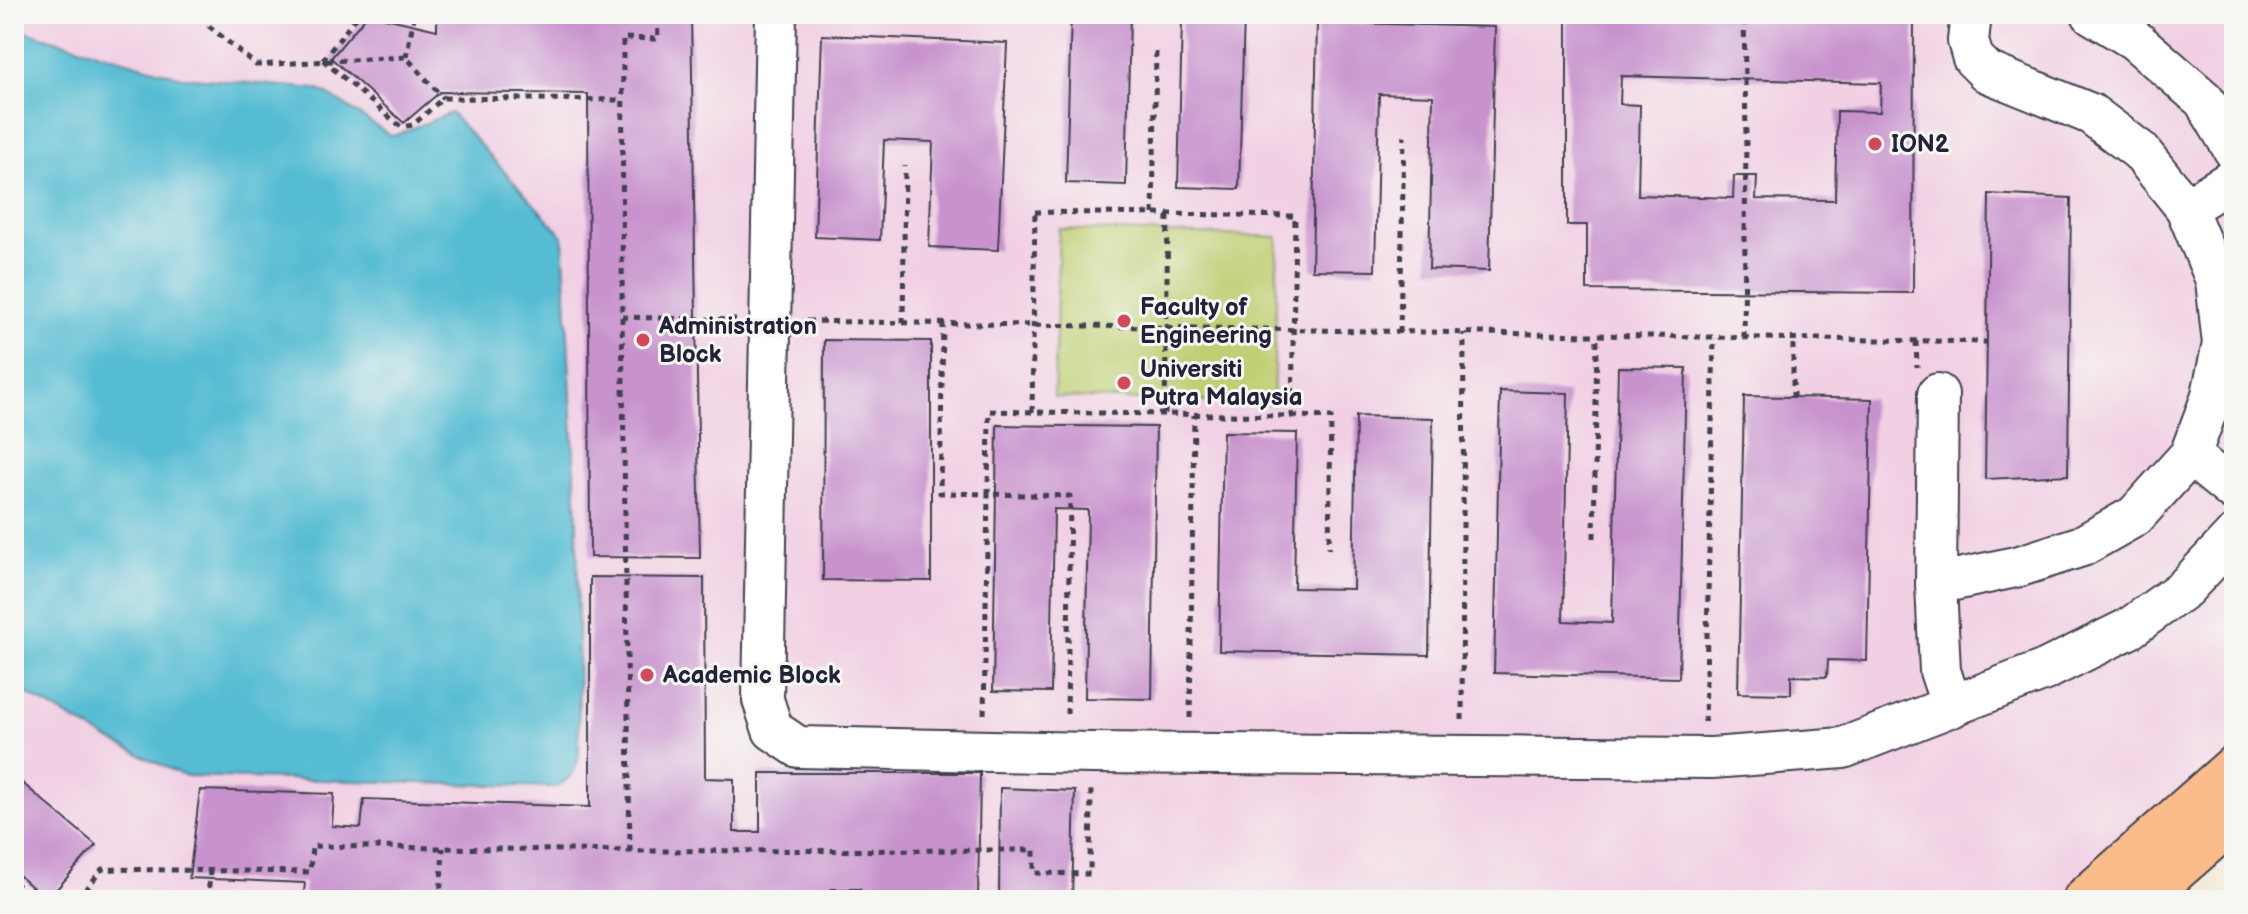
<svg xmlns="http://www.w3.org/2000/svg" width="2248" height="914" viewBox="0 0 2248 914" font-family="'Balsamiq Sans',sans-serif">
<rect width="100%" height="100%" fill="#f6f6f2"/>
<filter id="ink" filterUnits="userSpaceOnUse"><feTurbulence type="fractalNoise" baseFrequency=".0125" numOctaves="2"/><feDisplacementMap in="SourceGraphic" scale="16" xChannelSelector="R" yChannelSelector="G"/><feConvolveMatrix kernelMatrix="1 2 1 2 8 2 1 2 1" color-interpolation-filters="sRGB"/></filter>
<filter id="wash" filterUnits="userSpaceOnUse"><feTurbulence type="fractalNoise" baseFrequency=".006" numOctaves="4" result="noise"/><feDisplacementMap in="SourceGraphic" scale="32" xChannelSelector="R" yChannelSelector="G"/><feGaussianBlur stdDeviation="1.8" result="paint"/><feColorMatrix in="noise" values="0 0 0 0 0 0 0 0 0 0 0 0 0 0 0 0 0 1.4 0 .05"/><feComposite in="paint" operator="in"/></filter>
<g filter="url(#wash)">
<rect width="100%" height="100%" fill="#eee3c7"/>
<!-- built -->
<path fill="#f1d0e3" d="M14 14H2234V752L2068 900H14Z"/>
<!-- green -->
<path fill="#bfcf72" stroke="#707856" stroke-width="2" d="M1059 229 1278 237 1273 404 1054 397Z"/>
<!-- water -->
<path fill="#55bcd3" stroke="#3c6f87" stroke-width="2" d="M14 28 182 77 316 89 329 95 390 135H396L451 113 563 236 577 517 579 754C577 771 570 779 556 787L184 776 110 740 14 687Z"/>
<g id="blocks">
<!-- building -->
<path fill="#c892cd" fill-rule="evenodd" d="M368 14 437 30V14H691L700 558 590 557 588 94 440 92 404 123 331 58Z
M1071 14H1244L1239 189 1178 187 1182 19 1130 17 1126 185 1066 183Z
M1567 14H1914L1913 293 1587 290V225H1567ZM1621 76 1881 83 1880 112 1837 111 1835 200 1756 199 1757 176H1734L1733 198 1638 195 1640 105 1620 104Z
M1317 22 1495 27 1489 271 1429 269 1433 96 1379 94 1375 271 1312 270Z
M822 35 1007 43 998 250 929 247 933 142 884 140 880 240 815 237Z
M1989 194 2071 198 2068 475 1985 479Z
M824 340 931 341V581L823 580Z
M1618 367 1686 368 1679 678 1494 673 1500 391 1568 393 1563 621 1612 623Z
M1744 396 1872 399 1867 661 1828 660 1827 677 1791 676V694L1738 693Z
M1356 416 1433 418 1429 655 1219 651 1223 432 1297 433 1294 588 1353 589Z
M997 425 1156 427 1152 699 1085 698 1088 510 1054 509 1051 692 993 691Z
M590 577 704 578 705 778 734 779V832H760V773H980L978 900H860V889H831V900H460V896L427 895V900H303L305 883 189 878 200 790 334 794 332 826 361 828 364 799 590 807Z
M14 776 96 845 47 900 14 871Z
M1000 788 1075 791 1072 900H999Z"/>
</g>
</g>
<g filter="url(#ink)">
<use href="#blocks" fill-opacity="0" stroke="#413f50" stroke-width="2"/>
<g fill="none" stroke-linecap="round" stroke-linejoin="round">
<!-- minor casing -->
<g stroke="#413f50" stroke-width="44">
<path id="minor" d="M776 14 763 700 773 730 798 747 1092 753 1712 758 1843 748 2045 670 2130 628 2185 588 2234 536
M2092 14 2135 40 2204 100 2234 150
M2186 208 2234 179
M1938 394 1936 584 1940 671 1952 707
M2190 455 2234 491
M1936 584 2020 566 2082 546 2135 516 2190 455 2211 399 2223 344 2216 280 2186 208 2140 151 2091 114 1987 72 1973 58 1968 41 1971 14"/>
</g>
<!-- major casing -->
<g stroke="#413f50" stroke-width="48">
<path id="major" d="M2085 900 2234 768
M2140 900 2234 818"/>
</g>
<!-- path -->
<path stroke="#413f50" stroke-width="5" stroke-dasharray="6 6" stroke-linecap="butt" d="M210 14 209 26 256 65 406 57 443 98
M401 14 414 17V15
M406 57 414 17
M323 60 401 127 413 125 443 98 622 100
M323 60 359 14
M1035 212 1295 216 1292 416 1032 412Z
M1153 214 1156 52
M622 317 737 320
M807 321 1987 342
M903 323 905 166
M943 323 940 493 988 494 984 716
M1400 332 1404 136
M1744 338 1746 137 1744 14
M1916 341 1917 367
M1793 398V338
M1032 412 989 411 988 494 1070 496 1067 717
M1165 414 1168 214
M1292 416 1331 417 1329 549
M1594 538 1597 335
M1190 718 1194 415
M1462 720 1464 333
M1705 722 1714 338
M630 851 622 317 623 38 658 39 657 14
M14 882 34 900
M78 900 102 869 310 872 312 846 630 851 1034 850V873L1090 874 1091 786
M208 900 210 870
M440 900 443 848"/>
<!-- minor -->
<use href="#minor" stroke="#fff" stroke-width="40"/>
<!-- major -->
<use href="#major" stroke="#f9bc8a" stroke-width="44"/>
</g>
</g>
<!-- markers -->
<g fill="#d1495b" stroke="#f6f6f2" stroke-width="3">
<circle cx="1875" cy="144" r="8"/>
<circle cx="1124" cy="321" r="8"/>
<circle cx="643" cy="340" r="8"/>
<circle cx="1124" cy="383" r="8"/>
<circle cx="647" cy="675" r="8"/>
</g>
<g text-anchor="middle" stroke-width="6" stroke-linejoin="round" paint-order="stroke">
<!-- poi labels -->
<g font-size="24" font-weight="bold" fill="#22223b" stroke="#f6f6f2" text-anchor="start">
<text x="1891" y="152">ION2</text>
<text x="1140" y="315">Faculty of<tspan x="1140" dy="28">Engineering</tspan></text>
<text x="659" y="334">Administration<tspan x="659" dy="28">Block</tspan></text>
<text x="1140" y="377">Universiti<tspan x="1140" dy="28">Putra Malaysia</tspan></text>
<text x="663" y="683">Academic Block</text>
</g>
</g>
<!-- margin -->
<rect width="2248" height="914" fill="none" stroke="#f6f6f2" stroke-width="48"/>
</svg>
